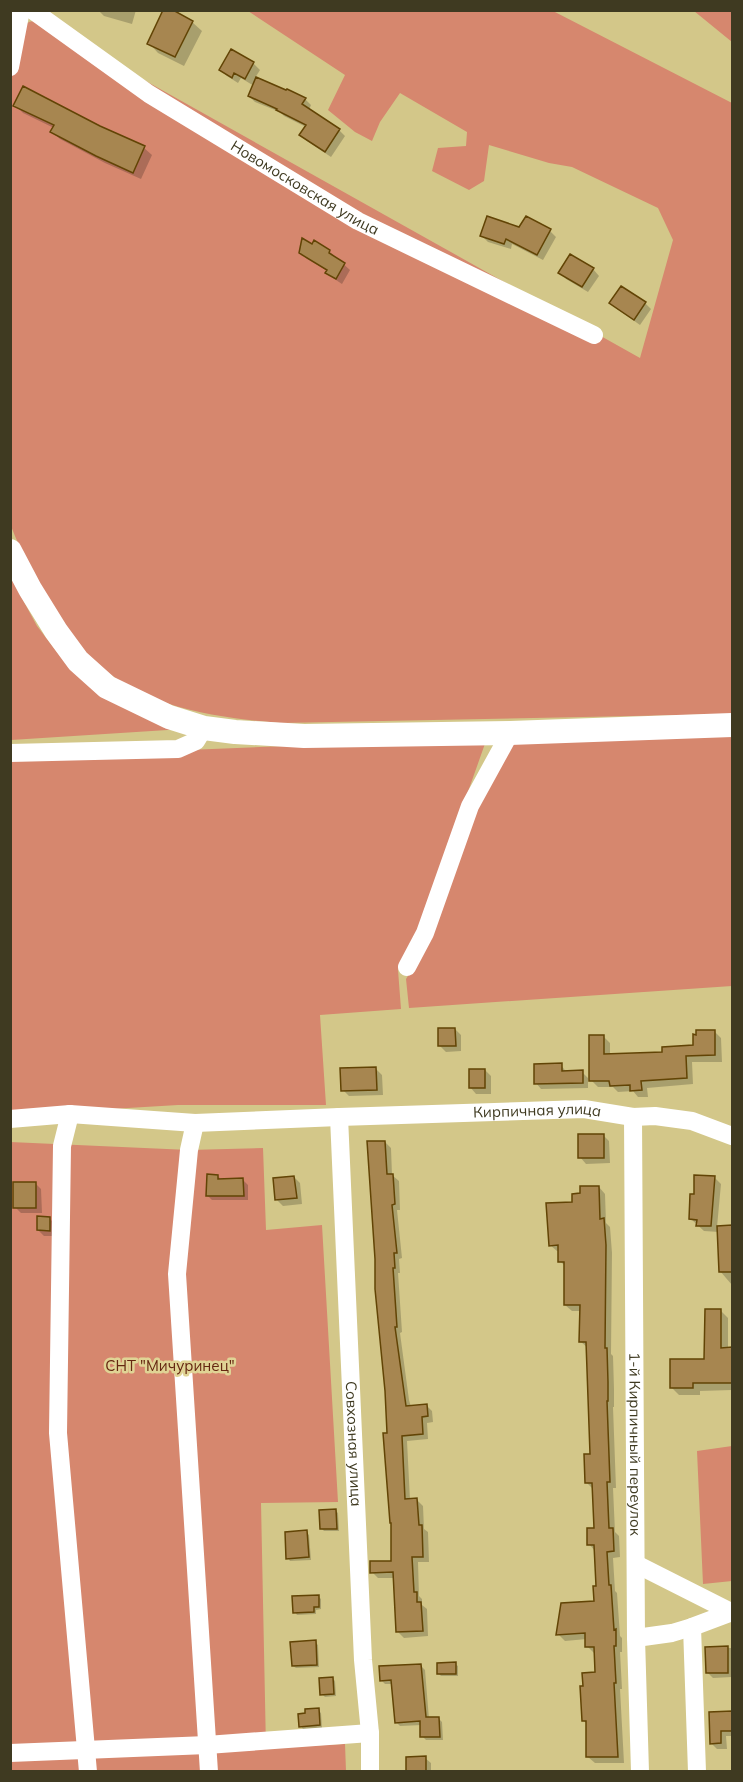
<svg xmlns="http://www.w3.org/2000/svg" width="743" height="1782" viewBox="0 0 743 1782" font-family="Mulish,sans-serif">
<rect width="100%" height="100%" fill="#d3c789"/>
<!-- green -->
<path fill="#d6876e" d="M248 11H553L732 103V714L280 723C213 717 143 708 92 659 76 643 63 622 52 603 36 579 21 553 11 526L10 76C13 65 19 26 29 22 34 20 39 23 44 24L640 358 673 240 658 208 572 167 549 163 489 145 484 181 469 190 432 171 438 148 466 146 467 132 400 93 380 122 372 141 355 132 328 110 345 75Z
M694 11H732V42Z
M10 576 37 626 70 669 183 729 11 740Z
M732 734V986L409 1008 406 979 416 963 501 743Z
M487 738 418 933 398 970 401 1009 320 1015 326 1105H178L11 1115V757Z
M10 1142 189 1150 263 1148 266 1230 322 1225 338 1502 261 1503 266 1748 345 1744 346 1771H11Z
M732 1446V1581L703 1584 697 1451Z"/>
<!-- shadow -->
<path fill="#0003" d="M98 10H136L132 24 104 16Z
M192 22 202 31 184 66 158 53 149 43Z
M232 51 253 63 260 70 255 78 305 99 311 105 309 110 339 130 345 136 331 157 307 141 301 135 306 127 284 116 280 112 255 102 249 96 254 86 241 78 238 83 227 76 221 70Z
M15 105 99 127 144 148 152 155 141 179 105 163 60 139 52 132 54 128 23 113Z
M520 229 550 231 556 237 543 260 512 244 511 249 488 242 482 236Z
M313 246 329 251 350 270 342 284 333 278 328 271 307 259 301 253Z
M593 269 599 276 588 292 566 279 560 272Z
M611 303H645L651 309 640 325 617 309Z
M455 1029 461 1035V1051L446 1052 440 1046Z
M714 1031 721 1038 722 1062H692L693 1084 647 1088 648 1097H638L633 1091 618 1092 613 1087H598L591 1080 603 1036 610 1043V1055L664 1053 694 1046Z
M561 1065 567 1073 582 1072 588 1078V1088L541 1089 536 1083Z
M376 1069 382 1075 383 1095 349 1096 343 1090Z
M485 1070 491 1076V1094H476L470 1087Z
M603 1135 609 1141 610 1163 586 1164 580 1157Z
M385 1142 391 1148 392 1175 399 1181 400 1210H397L402 1258 399 1259 400 1273H398L402 1332 400 1333 409 1400 411 1407 426 1405 432 1411 433 1422 427 1423 428 1439 407 1441 410 1500H417L423 1506 424 1529 428 1532 429 1562H418L419 1596 422 1599V1605L427 1609 428 1636 404 1638 398 1632 394 1578H378L372 1572 393 1562 388 1434Z
M218 1176 222 1181 243 1180 248 1185V1200H212L207 1195Z
M294 1177 300 1183 302 1204 283 1206 277 1200Z
M715 1178 721 1184 717 1227 732 1226V1285L720 1271 719 1232 704 1231 691 1219 695 1195Z
M35 1183 41 1189 42 1213H21L15 1207Z
M599 1187 605 1194 606 1223 610 1227 612 1253 611 1354 613 1356 614 1389V1407H613L616 1488H613L615 1532 619 1536 620 1557 613 1558 615 1591 617 1593 620 1636 622 1638V1652H620L622 1689H620L624 1763H595L588 1757 587 1724 583 1720 596 1674V1653H594L587 1646V1639L565 1641 558 1634 595 1602 597 1588 595 1551 589 1544 595 1530 594 1490 587 1483 591 1455 588 1348 581 1342V1311H572L565 1305 566 1267 560 1261V1251H557L550 1245 574 1203Z
M49 1218 55 1224V1236H44L38 1230Z
M720 1310 728 1318V1349H732V1390L700 1391V1395H679L671 1387 705 1361Z
M335 1510 338 1513 339 1531H324L322 1529Z
M306 1532 309 1535 311 1560 290 1561 288 1558Z
M318 1596 321 1599V1609L316 1610V1614L297 1615 295 1612Z
M315 1642 318 1645 319 1667 296 1668 293 1666Z
M707 1648H732V1677L713 1678 708 1673Z
M455 1664 458 1666V1676H441L439 1674Z
M421 1666 425 1670 429 1719 438 1718 442 1722 443 1740H426L422 1736V1725L400 1726 396 1722 393 1684H385L381 1680Z
M333 1679 335 1681 336 1696 325 1697 322 1694Z
M318 1710 321 1713 322 1728 303 1729 301 1726Z
M731 1713 732 1736H726L727 1749H717L711 1743Z
M425 1758 431 1763V1772H408Z"/>
<!-- building -->
<path fill="#a78650" stroke="#624405" stroke-width="1.5" d="M163 10H173L193 21 175 57 147 44Z
M231 49 254 62 245 79 234 73 232 78 219 70Z
M256 77 286 90 287 89 306 98 302 104 340 129 325 152 299 135 306 125 276 110 277 109 248 96Z
M23 86 100 126 145 146 133 173 96 156 50 132 54 125 13 106Z
M487 216 519 227 526 216 551 229 537 255 506 239 504 244 480 236Z
M302 238 312 244 314 240 330 250 329 253 345 263 336 279 325 273 327 270 299 253Z
M570 254 594 268 582 287 558 273Z
M621 286 646 302 634 320 609 303Z
M438 1028H455L456 1046H438Z
M696 1030H715V1055L686 1056 687 1078 641 1081 642 1090 630 1091V1085L610 1086 609 1081H589V1035H604V1054L662 1052V1047L693 1045V1034L696 1035Z
M562 1063V1071L583 1070V1083L534 1084V1064Z
M376 1067 377 1090 341 1091 340 1068Z
M469 1069H485V1088H469Z
M578 1134H604V1158H578Z
M367 1141H385L387 1174H393L395 1204 392 1205 397 1253H394L395 1268H393L397 1327H395L406 1406 427 1404 428 1416 422 1417 423 1434 402 1436 405 1499 417 1498 419 1525H422L423 1557H412L414 1592H417V1602H421L423 1631 396 1632 393 1572 370 1573V1561H391V1523H390L383 1433H387L385 1391 375 1289V1259Z
M207 1174 218 1175V1179L243 1178 244 1196H206Z
M694 1175 715 1176 711 1226H696L697 1220 689 1219 690 1194H694Z
M294 1176 297 1198 275 1200 273 1178Z
M13 1182H36V1208H13Z
M580 1186H599L600 1219 604 1218 606 1245 605 1348H607L608 1382V1401H607L610 1482H607L609 1528H613L614 1551 607 1552 609 1585H611L614 1630 616 1629V1646H614L616 1683H614L618 1757H586V1721H582L580 1686H583L582 1673 595 1672 594 1647H585V1633L556 1635 561 1603 594 1601 593 1586H596L594 1545H587V1528H594L592 1483H585L584 1454H590L586 1342H579L580 1305H564V1262H558V1245L549 1246 546 1203 572 1202V1194L580 1193Z
M37 1216 50 1217V1231L37 1230Z
M732 1225V1272H719L717 1226Z
M705 1309H721V1348L732 1347V1383H693V1388H670V1359H704Z
M336 1509 337 1529H320L319 1510Z
M307 1530 309 1557 286 1559 285 1532Z
M319 1595V1607H314V1612L293 1613 292 1596Z
M316 1640 317 1665 292 1666 290 1642Z
M728 1646V1673H706L705 1647Z
M456 1662V1674H437V1663Z
M421 1664 426 1717H439L440 1737H420V1721L395 1723 391 1680 380 1681 379 1666Z
M333 1677 334 1694 320 1695 319 1678Z
M319 1708 320 1725 299 1727 298 1714 305 1713V1709Z
M732 1711V1731H721V1743L710 1744 709 1712Z
M426 1756V1772H406V1757Z"/>
<g fill="none" stroke-linecap="round" stroke-linejoin="round">
<!-- minor -->
<g stroke="#fff" stroke-width="18">
<path id="s1" d="M32 10 149 94 358 221 594 335"/>
<path d="M10 67 21 10"/>
<path d="M10 753 178 749 196 741 204 728"/>
<path d="M407 967 425 933 470 806 510 733"/>
<path d="M70 1114 62 1146 58 1433 88 1772"/>
<path id="s2" d="M339 1117 363 1660 370 1733V1772"/>
<path id="s3" d="M633 1117 636 1638 640 1772"/>
<path id="s4" d="M10 1119 70 1114 195 1123 339 1117 584 1109 633 1117 655 1116 692 1121 732 1136"/>
<path d="M195 1123 189 1150 177 1274 209 1772"/>
<path d="M636 1564 731 1612"/>
<path d="M692 1627 697 1772"/>
<path d="M636 1638 672 1633 692 1627 732 1612"/>
<path d="M10 1753 207 1745 370 1733"/>
</g>
<!-- major -->
<path stroke="#fff" stroke-width="24" d="M10 551 30 589 56 631 78 661 107 687 169 717 204 728 235 732 304 736 510 733 732 725"/>
</g>
<g text-anchor="middle" stroke-width="5" stroke-linejoin="round" paint-order="stroke">
<!-- street labels -->
<g font-size="15" fill="#3f3a21" stroke="#e0d495">
<text dy="5" stroke="none"><textPath href="#s1" startOffset="326">Новомосковская улица</textPath></text>
<text dy="5" stroke="none"><textPath href="#s4" startOffset="528">Кирпичная улица</textPath></text>
<text dy="5" stroke="none"><textPath href="#s2" startOffset="327">Совхозная улица</textPath></text>
<text dy="5" stroke="none"><textPath href="#s3" startOffset="327">1-й Кирпичный переулок</textPath></text>
</g>
<!-- park labels -->
<g font-size="15" fill="#652711" stroke="#e0d495">
<text x="170" y="1371">СНТ "Мичуринец"</text>
</g>
</g>
<!-- border -->
<rect width="743" height="1782" fill="none" stroke="#3f3a21" stroke-width="24"/>
</svg>
